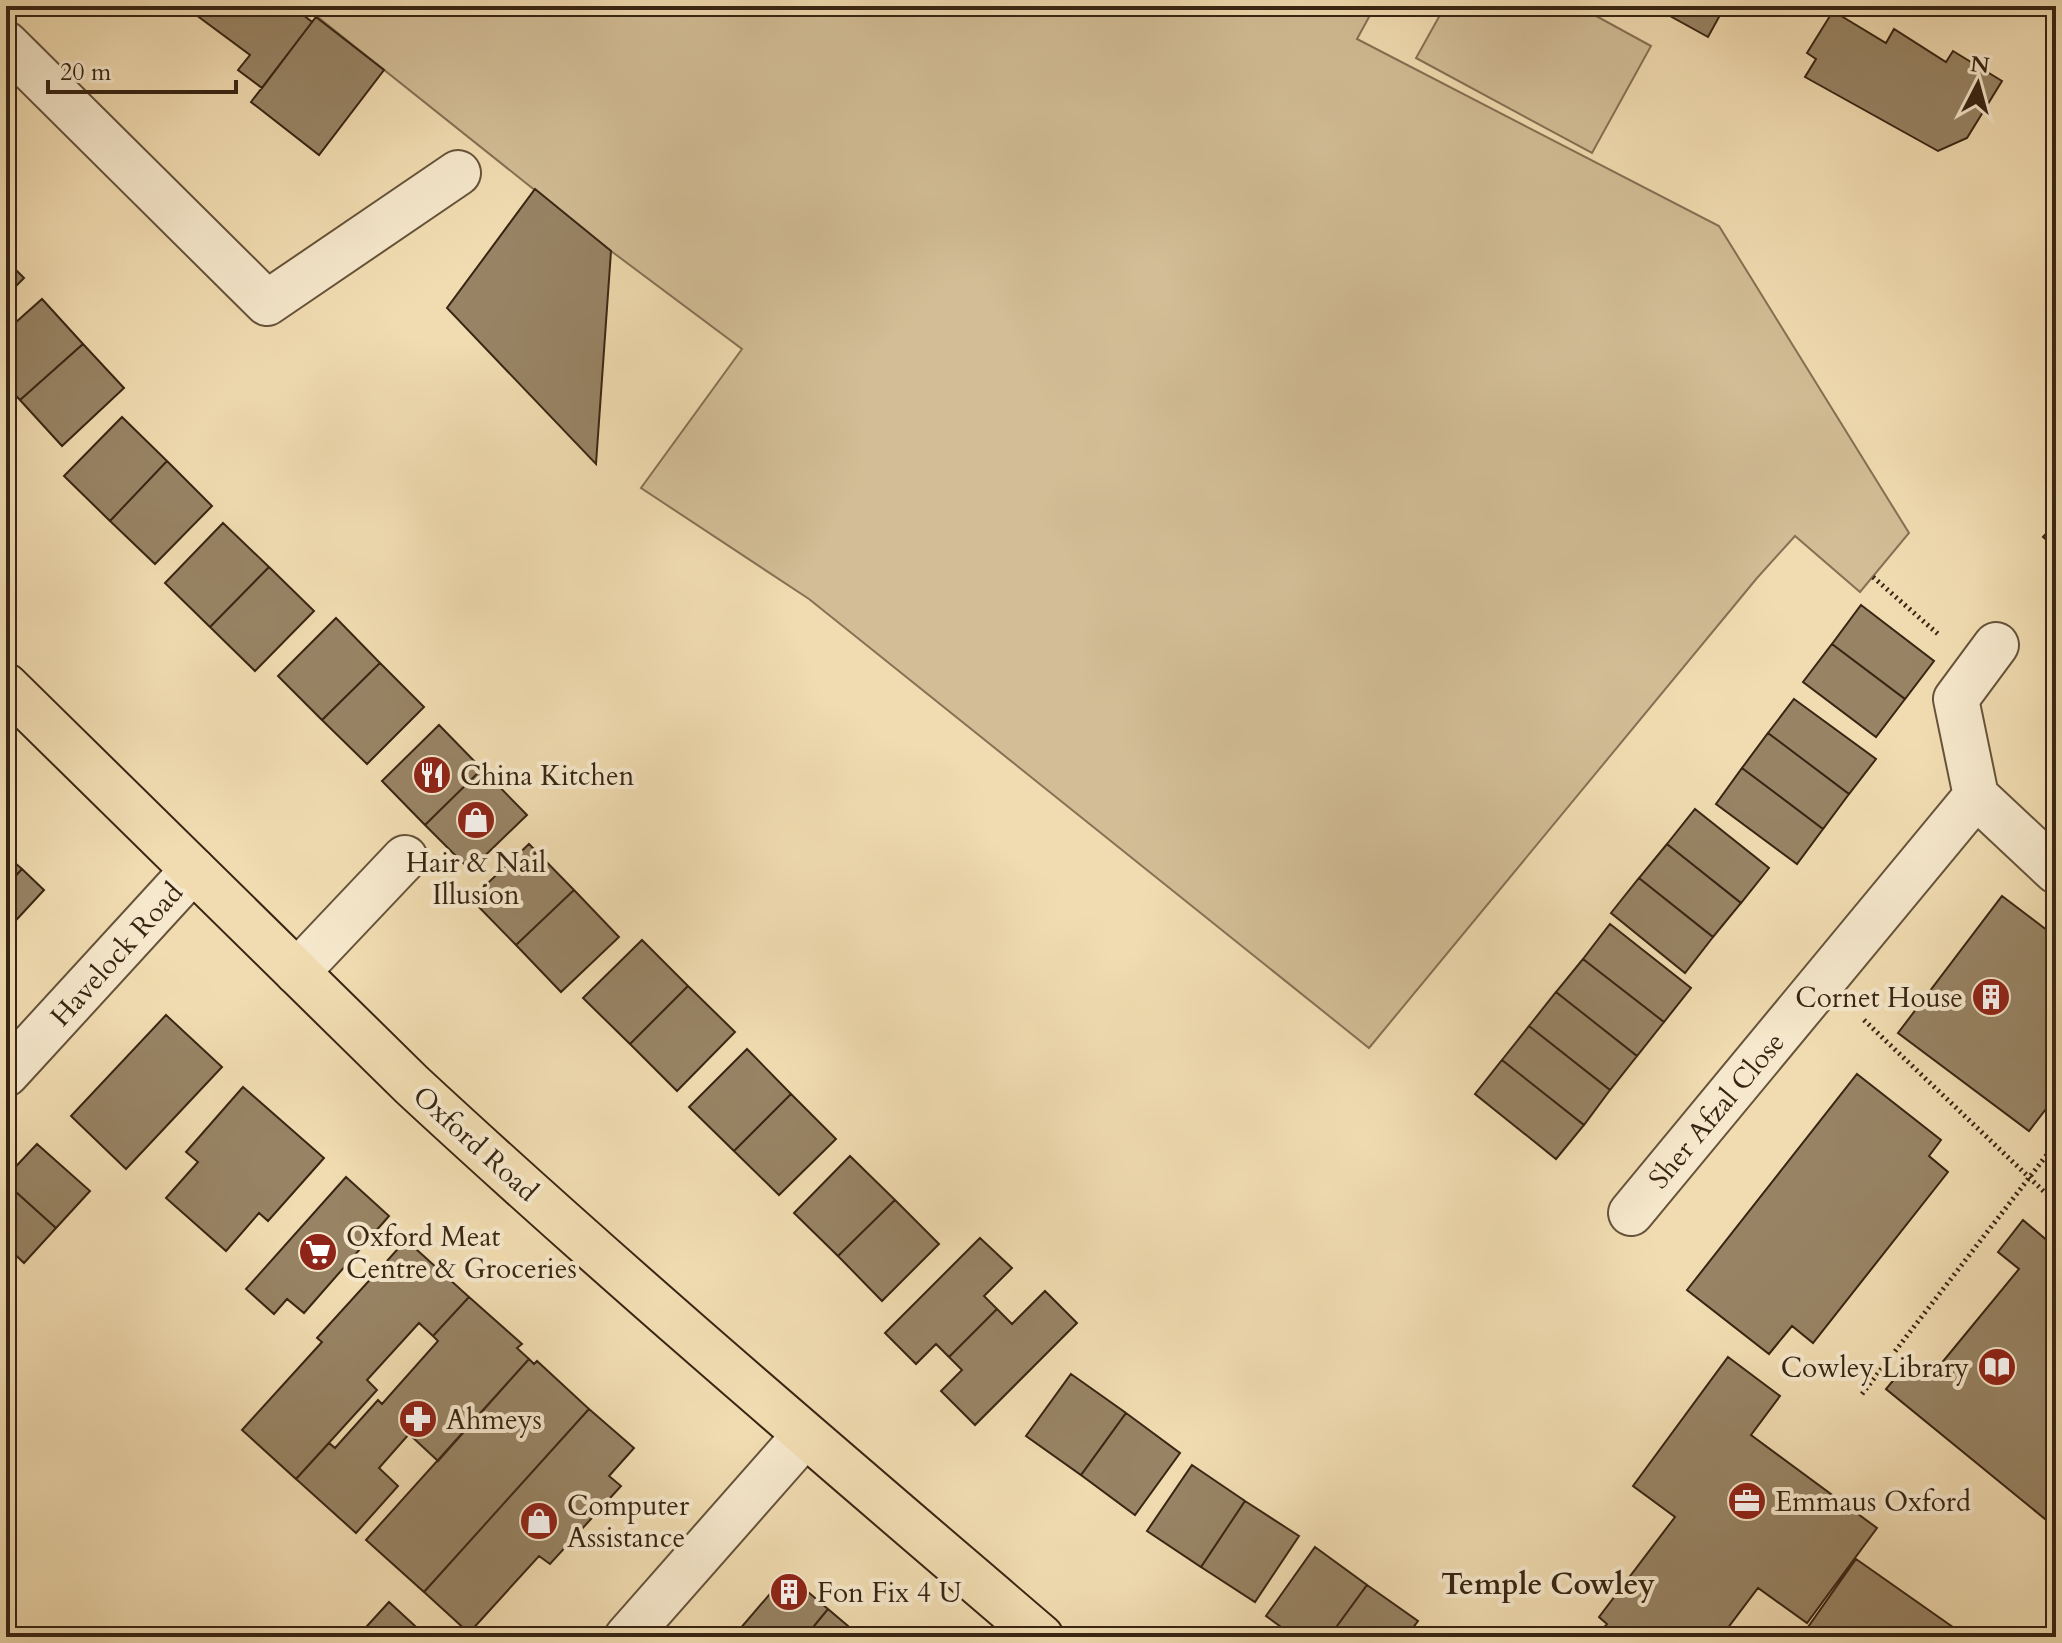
<svg xmlns="http://www.w3.org/2000/svg" width="2062" height="1643" viewBox="0 0 2062 1643" font-family="Cardo,serif">
<rect width="100%" height="100%" fill="#f1dcb1"/>
<filter id="stains"><feTurbulence type="fractalNoise" baseFrequency=".0025" numOctaves="4"/><feColorMatrix values="0 0 0 0 .2 0 0 0 0 .09 0 0 0 0 .02 0 0 0 .5 -.17"/></filter>
<radialGradient id="worn" r=".72"><stop offset=".6" stop-color="#630" stop-opacity="0"/><stop offset="1" stop-color="#630" stop-opacity=".3"/></radialGradient>
<!-- green -->
<path fill="#d2bd96" stroke="#857154" stroke-width="2" d="M304 6H1375L1357 39 1719 226 1909 533 1860 592 1795 536 1757 578 1369 1048 809 599 641 488 742 349 611 251Z
M1445 6H1578L1651 46 1592 153 1416 58Z"/>
<!-- building -->
<path fill="#988465" stroke="#382513" stroke-width="2" d="M184 6H292L312 22 262 88 238 70 250 55Z
M1652 6H1725L1708 37Z
M1833 11 1886 43 1894 29 1946 62 1953 51 2002 81 1967 138 1938 151 1805 77 1816 59 1807 53Z
M316 17 384 70 319 155 251 102Z
M535 189 611 251 596 464 447 308Z
M6 260 24 278 6 296Z
M42 299 83 344 20 400 6 385V331Z
M83 344 124 388 62 446 20 400Z
M122 417 167 461 110 521 64 476Z
M167 461 212 506 155 564 110 521Z
M223 523 269 567 210 627 165 583Z
M2056 523V548L2043 537Z
M269 567 314 611 255 671 210 627Z
M1861 605 1934 661 1905 699 1832 644Z
M336 618 380 663 322 720 278 676Z
M1832 644 1905 699 1876 737 1803 682Z
M380 663 424 707 367 764 322 720Z
M1794 699 1876 759 1849 794 1768 733Z
M439 725 482 769 425 825 382 781Z
M1768 733 1849 794 1823 829 1742 768Z
M1742 768 1823 829 1797 864 1716 804Z
M482 769 527 815 470 870 425 825Z
M1695 809 1769 868 1741 903 1667 844Z
M529 844 574 890 516 945 471 899Z
M1667 844 1741 903 1713 937 1639 878Z
M6 855 22 869 6 886Z
M22 869 44 890 7 930 6 886Z
M1639 878 1713 937 1685 973 1611 913Z
M574 890 619 937 561 992 516 945Z
M2002 896 2056 937V1096L2029 1131 1898 1033Z
M1610 924 1691 988 1664 1022 1583 959Z
M642 940 688 986 630 1044 583 998Z
M1583 959 1664 1022 1637 1056 1556 992Z
M688 986 735 1032 677 1091 630 1044Z
M1556 992 1637 1056 1610 1090 1529 1026Z
M166 1015 222 1067 126 1169 71 1116Z
M1529 1026 1610 1090 1584 1125 1502 1060Z
M747 1049 791 1094 734 1151 689 1107Z
M1502 1060 1584 1125 1556 1159 1475 1094Z
M1857 1074 1941 1140 1929 1156 1948 1172 1813 1343 1792 1326 1769 1354 1687 1290Z
M243 1087 324 1158 268 1221 259 1213 226 1251 166 1198 198 1162 186 1152Z
M791 1094 836 1139 779 1195 734 1151Z
M37 1144 90 1191 56 1228 6 1183V1177Z
M850 1156 895 1200 838 1256 794 1213Z
M346 1177 389 1216 304 1313 287 1299 274 1314 246 1289Z
M6 1183 56 1228 24 1263 6 1246Z
M895 1200 939 1244 882 1301 838 1256Z
M2023 1220 2056 1248V1528L1886 1389 1911 1359 1931 1376 2019 1269 1998 1252Z
M980 1238 1012 1268 984 1296 997 1309 949 1357 936 1344 916 1364 885 1333Z
M406 1240 469 1297 433 1336 419 1323 367 1380 377 1390 296 1479 242 1430 322 1342 317 1338Z
M1045 1291 1077 1323 975 1425 941 1391 962 1370 949 1357 997 1309 1012 1324Z
M469 1297 522 1344 517 1348 529 1359 438 1461 409 1434 379 1468 398 1486 356 1533 296 1479 329 1443 335 1448 378 1400 382 1404 438 1341 433 1336Z
M1728 1357 1780 1396 1751 1435 1877 1528 1807 1623 1758 1588 1721 1637H1596L1607 1624 1599 1617 1675 1517 1633 1486Z
M529 1359 534 1364 537 1361 589 1409 424 1592 366 1540Z
M1071 1374 1126 1413 1081 1475 1026 1436Z
M589 1409 634 1448 609 1476 621 1486 550 1564 539 1556 469 1633 424 1592Z
M1126 1413 1180 1453 1135 1515 1081 1475Z
M1192 1465 1245 1501 1201 1567 1147 1531Z
M1245 1501 1299 1536 1255 1602 1201 1567Z
M1315 1547 1367 1585 1329 1637H1295L1266 1616Z
M1856 1559 1967 1637H1801Z
M787 1574 828 1609 805 1637H733Z
M1367 1585 1418 1621 1406 1637H1329Z
M389 1602 427 1637H357Z
M828 1609 861 1637H805Z"/>
<g fill="none" stroke-linecap="round" stroke-linejoin="round">
<!-- minor casing -->
<g stroke="#66533a" stroke-width="48">
<path id="minor" d="M6 44 267 303 458 173
M1976 796 1956 699 1996 645
M1976 796 2056 871
M297 972 405 858
M6 1074 193 870
M1631 1213 1976 796
M627 1637 805 1435"/>
</g>
<!-- major casing -->
<g stroke="#382513" stroke-width="48">
<path id="major" d="M6 686 412 1085C616 1274 829 1455 1041 1637"/>
</g>
<!-- path -->
<path stroke="#382513" stroke-width="5" stroke-dasharray="2 4" stroke-linecap="butt" d="M1873 577 1938 634
M1864 1020 2056 1203
M1862 1394 2056 1143"/>
<!-- minor -->
<use href="#minor" stroke="#f6e8cc" stroke-width="44"/>
<!-- major -->
<use href="#major" stroke="#f1dcb1" stroke-width="44"/>
</g>
<!-- icons -->
<defs>
<g id="restaurant-disc" transform="scale(2)"><circle r="9.5" fill="#8f2418" stroke="#f6e8cc"/><path d="M-5-6h1v4h1v-4h1v4h1v-4h1v5L-1.5 .5V6h-2V.5L-5-1ZM5-6V6H3V1.5H1.5Q1.5-4 5-6Z" fill="#fff"/></g>
<g id="shop-disc" transform="scale(2)"><circle r="9.5" fill="#8f2418" stroke="#f6e8cc"/><path d="M-5-2.5h2.3a2.7 3.5 0 0 1 5.4 0H5L5.5 6h-11ZM-1.5-2.5h3a1.5 2.3 0 0 0-3 0Z" fill="#fff"/></g>
<g id="building-disc" transform="scale(2)"><circle r="9.5" fill="#8f2418" stroke="#f6e8cc"/><path d="M-4-6H4V6H1V3H-1V6H-4ZM-2.5-4.3h1.7v1.8h-1.7ZM.8-4.3h1.7v1.8H.8ZM-2.5-1h1.7V.8h-1.7ZM.8-1h1.7V.8H.8Z" fill="#fff"/></g>
<g id="supermarket-disc" transform="scale(2)"><circle r="9.5" fill="#8f2418" stroke="#f6e8cc"/><path d="M-6-5.5h2.5l.6 2H6L4.5 2H-2.5L-4.4-4H-6ZM-1.5 3.2a1.3 1.3 0 1 0 .1 0ZM3 3.2a1.3 1.3 0 1 0 .1 0Z" fill="#fff"/></g>
<g id="library-disc" transform="scale(2)"><circle r="9.5" fill="#8f2418" stroke="#f6e8cc"/><path d="M-6-4Q-3-5.5-.7-3.5V5Q-3 3-6 4ZM6-4Q3-5.5 .7-3.5V5Q3 3 6 4Z" fill="#fff"/></g>
<g id="pharmacy-disc" transform="scale(2)"><circle r="9.5" fill="#8f2418" stroke="#f6e8cc"/><path d="M-2-6h4v4h4v4h-4v4h-4v-4h-4v-4h4Z" fill="#fff"/></g>
<g id="office-disc" transform="scale(2)"><circle r="9.5" fill="#8f2418" stroke="#f6e8cc"/><path d="M-6-3h4V-5.5h4V-3h4V5H-6ZM-1-4.5V-3h2v-1.5ZM-6 0V1H6V0Z" fill="#fff"/></g>
</defs>
<g fill-rule="evenodd">
<use href="#restaurant-disc" x="432" y="775"/>
<use href="#shop-disc" x="476" y="820"/>
<use href="#building-disc" x="1991" y="997"/>
<use href="#supermarket-disc" x="318" y="1252"/>
<use href="#library-disc" x="1997" y="1367"/>
<use href="#pharmacy-disc" x="418" y="1419"/>
<use href="#office-disc" x="1747" y="1501"/>
<use href="#shop-disc" x="539" y="1521"/>
<use href="#building-disc" x="789" y="1592"/>
</g>
<g text-anchor="middle" stroke-width="8" stroke-linejoin="round" paint-order="stroke">
<!-- poi labels -->
<g font-size="28" fill="#382513" stroke="#f6e8cc" text-anchor="start">
<text x="460" y="785">China Kitchen</text>
<text x="476" y="872" text-anchor="middle">Hair &amp; Nail<tspan x="476" dy="32">Illusion</tspan></text>
<text x="1963" y="1007" text-anchor="end">Cornet House</text>
<text x="346" y="1246">Oxford Meat<tspan x="346" dy="32">Centre &amp; Groceries</tspan></text>
<text x="1969" y="1377" text-anchor="end">Cowley Library</text>
<text x="446" y="1429">Ahmeys</text>
<text x="1775" y="1511">Emmaus Oxford</text>
<text x="567" y="1515">Computer<tspan x="567" dy="32">Assistance</tspan></text>
<text x="817" y="1602">Fon Fix 4 U</text>
</g>
<!-- street labels -->
<g font-size="28" fill="#382513" stroke="#f6e8cc">
<text transform="translate(116 954) rotate(-48)" y="10">Havelock Road</text>
<text transform="translate(1716 1110) rotate(-50)" y="10">Sher Afzal Close</text>
<text transform="translate(476 1143) rotate(42)" y="10">Oxford Road</text>
</g>
<!-- neighbourhood labels -->
<g font-size="30" font-weight="bold" fill="#382513" stroke="#f6e8cc">
<text x="1548" y="1594">Temple Cowley</text>
</g>
</g>
<!-- margin -->
<rect width="2062" height="1643" fill="none" stroke="#f1dcb1" stroke-width="32"/>
<rect x="8" y="8" width="2046" height="1627" fill="none" stroke="#382513" stroke-width="4"/>
<rect x="16" y="16" width="2030" height="1611" fill="none" stroke="#382513" stroke-width="2"/>
<!-- north arrow -->
<g transform="translate(1978 84) rotate(6)" stroke="#f6e8cc" stroke-width="6" paint-order="stroke">
<path d="M0-6L14 30L0 20L-14 30Z" fill="#382513"/>
<text y="-12" font-size="22" font-weight="bold" text-anchor="middle" fill="#382513">N</text>
</g>
<!-- scale -->
<path d="M48 80v12h188v-12" fill="none" stroke="#382513" stroke-width="4"/>
<text x="60" y="80" font-size="24" fill="#382513" stroke="#f6e8cc" stroke-width="6" paint-order="stroke">20 m</text>
<rect width="100%" height="100%" filter="url(#stains)"/>
<rect width="100%" height="100%" fill="url(#worn)"/>
</svg>
